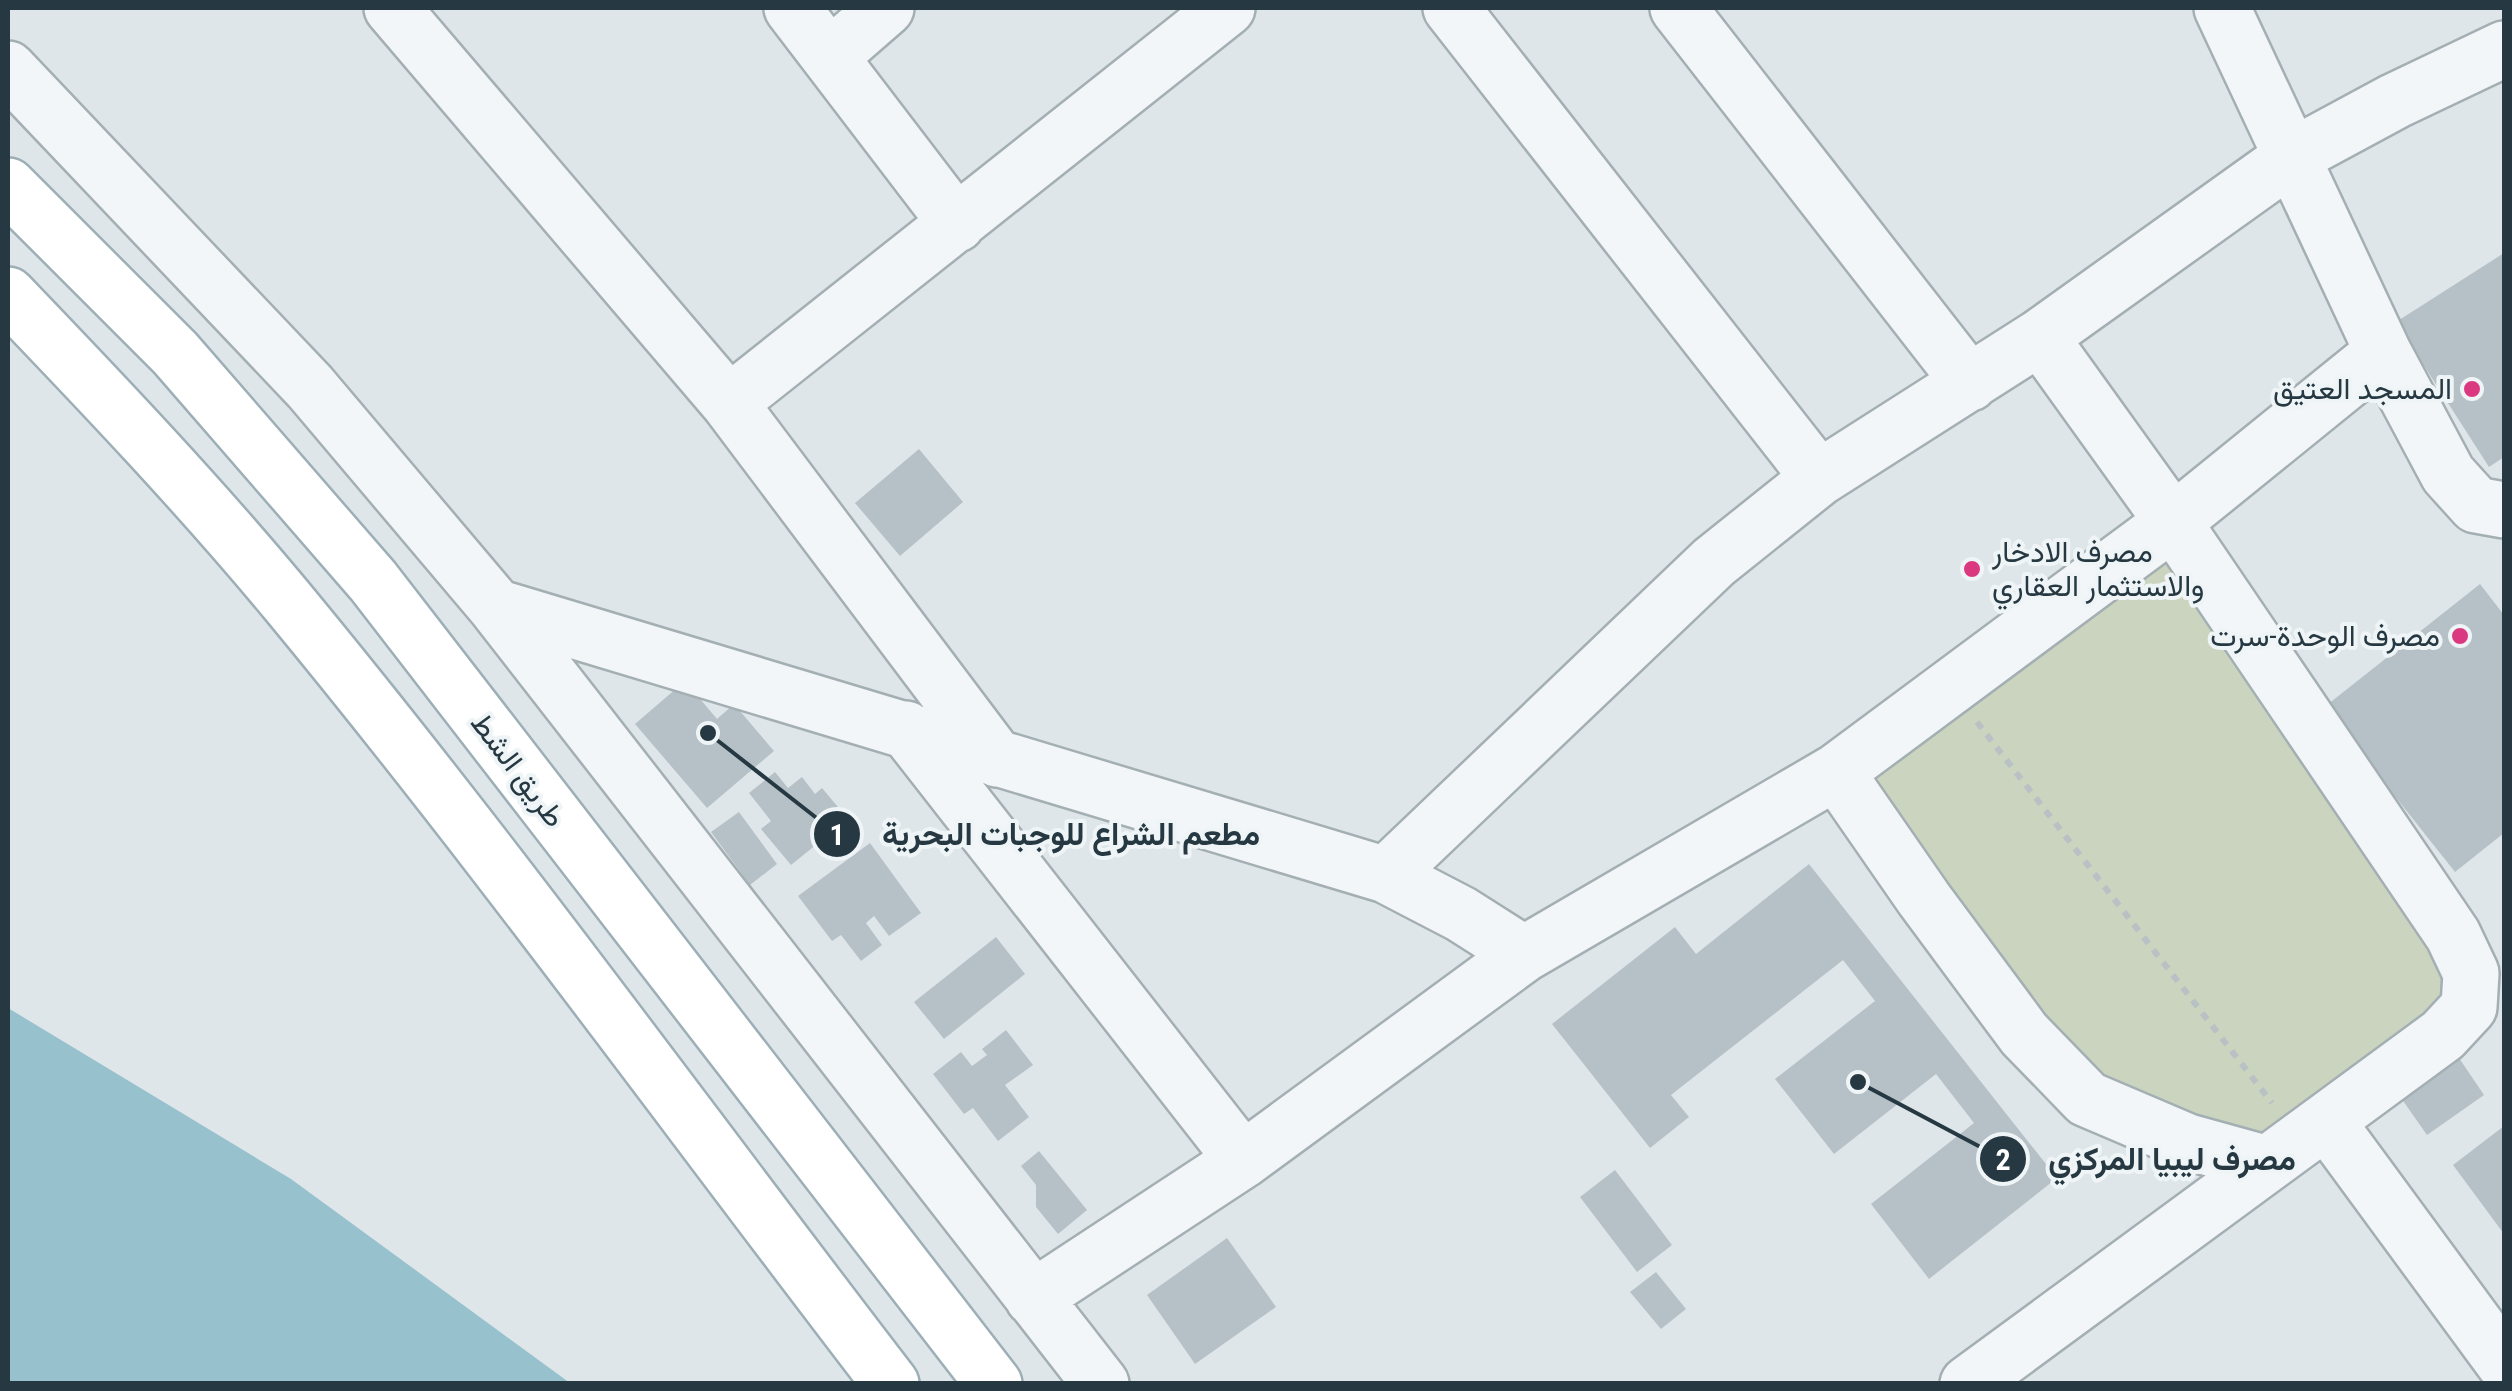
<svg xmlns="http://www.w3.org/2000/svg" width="2512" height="1391" viewBox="0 0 2512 1391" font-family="'Roboto Condensed',Vazirmatn,sans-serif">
<rect width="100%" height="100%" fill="#dfe6ea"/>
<!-- green -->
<path fill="#cbd4bf" d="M2173 522 2471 973 2264 1163 2087 1099 1836 772Z"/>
<!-- water -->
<path fill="#97c1cd" d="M8 1008 291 1179 570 1383H8Z"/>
<!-- building -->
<path fill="#b6c1c7" d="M2504 253V457L2489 467 2396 322Z
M919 449 963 502 900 556 855 503Z
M2480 584 2504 615V833L2455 872 2386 785 2375 793 2313 716Z
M685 681 717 719 734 704 774 751 707 808 635 724Z
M775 772 788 788 802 777 815 794 822 788 848 819 791 865 761 829 771 821 749 793Z
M739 812 777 864 750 885 711 832Z
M870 843 921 913 889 936 874 916 866 923 882 945 861 961 841 935 832 941 798 896Z
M1809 864 2057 1178 1929 1279 1871 1204 1974 1123 1936 1074 1834 1154 1775 1079 1875 1001 1843 960 1671 1095 1689 1117 1650 1148 1552 1024 1675 927 1696 954Z
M996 937 1025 974 944 1039 914 1002Z
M1006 1030 1033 1065 1005 1085 1029 1117 998 1141 973 1108 964 1114 933 1074 961 1052 972 1066 987 1055 982 1049Z
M2459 1058 2484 1095 2427 1135 2401 1098Z
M2504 1126V1234L2453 1165Z
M1039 1151 1087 1210 1058 1234 1036 1207V1185L1021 1166Z
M1615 1170 1672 1245 1637 1272 1580 1197Z
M1227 1238 1276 1307 1195 1364 1147 1295Z
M1656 1272 1686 1309 1661 1329 1630 1292Z"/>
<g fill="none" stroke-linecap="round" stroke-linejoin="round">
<!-- minor casing -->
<g stroke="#a4afb4" stroke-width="60">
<path id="minor" d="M392 8 729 403 997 759
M792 8 957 224
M1451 8 1819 478
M1678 8 1970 383
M2222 8 2383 352 2448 474 2476 505 2504 510
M832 55 886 8
M8 69 310 387 496 607 1101 1384
M729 403 1227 8
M496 607 1386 875 1461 914 1524 954
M906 729 1243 1160
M1836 772 1924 899 2024 1034 2087 1099 2188 1142 2264 1163
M1386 875 1714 562 1819 478 2040 337 2293 156 2395 101 2504 49
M2327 1122 2504 1363
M1033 1298 1243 1160 1524 954 1836 772 2173 522 2383 352
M1968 1384 2443 1035 2469 1007 2471 973 2453 935 2173 522 2040 337"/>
</g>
<!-- major casing -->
<g stroke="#9dafb6" stroke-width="60">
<path id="major" d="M8 186 175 353 373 581 994 1384
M8 295C103 394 199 495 287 601 497 855 690 1123 891 1384"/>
</g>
<!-- path -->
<path stroke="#b9c1c5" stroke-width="6" stroke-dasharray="8 8" stroke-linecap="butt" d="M1977 722 2272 1103"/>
<!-- minor -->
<use href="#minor" stroke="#f2f6f8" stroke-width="55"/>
<!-- major -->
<use href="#major" stroke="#fff" stroke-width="55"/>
</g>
<!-- markers -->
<g fill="#da3980" stroke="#eff5f7" stroke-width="4">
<circle cx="2472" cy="389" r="10"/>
<circle cx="1972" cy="569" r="10"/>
<circle cx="2460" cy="636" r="10"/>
</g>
<g text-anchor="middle" stroke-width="8" stroke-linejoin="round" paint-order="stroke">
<!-- poi labels -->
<g font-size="30" fill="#263942" stroke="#eff5f7" text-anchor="end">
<text x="2452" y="399">المسجد العتيق</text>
<text x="1992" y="562" text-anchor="start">مصرف الادخار<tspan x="1992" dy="34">والاستثمار العقاري</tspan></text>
<text x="2440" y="646">مصرف الوحدة-سرت</text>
</g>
<!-- street labels -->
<g font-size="30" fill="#263942" stroke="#eff5f7">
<text transform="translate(518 770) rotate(53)" y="10">طريق الشط</text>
</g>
</g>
<!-- callouts -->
<path fill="none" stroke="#263942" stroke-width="4" d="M708 733L837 834M1858 1082L2003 1159"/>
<g fill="#263942" stroke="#eff5f7" stroke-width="4">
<circle cx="708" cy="733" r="10"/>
<circle cx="1858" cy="1082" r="10"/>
<circle cx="837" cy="834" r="25"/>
<circle cx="2003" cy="1159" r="25"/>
</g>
<g font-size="30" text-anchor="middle" font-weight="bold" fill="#fff">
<text x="837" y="845">1</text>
<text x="2003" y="1170">2</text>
</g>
<g font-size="32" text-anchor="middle" font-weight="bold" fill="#263942" stroke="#eff5f7" stroke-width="8" stroke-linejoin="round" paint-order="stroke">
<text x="1071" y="845">مطعم الشراع للوجبات البحرية</text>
<text x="2172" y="1170">مصرف ليبيا المركزي</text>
</g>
<!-- border -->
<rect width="2512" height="1391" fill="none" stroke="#263942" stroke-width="20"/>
</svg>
